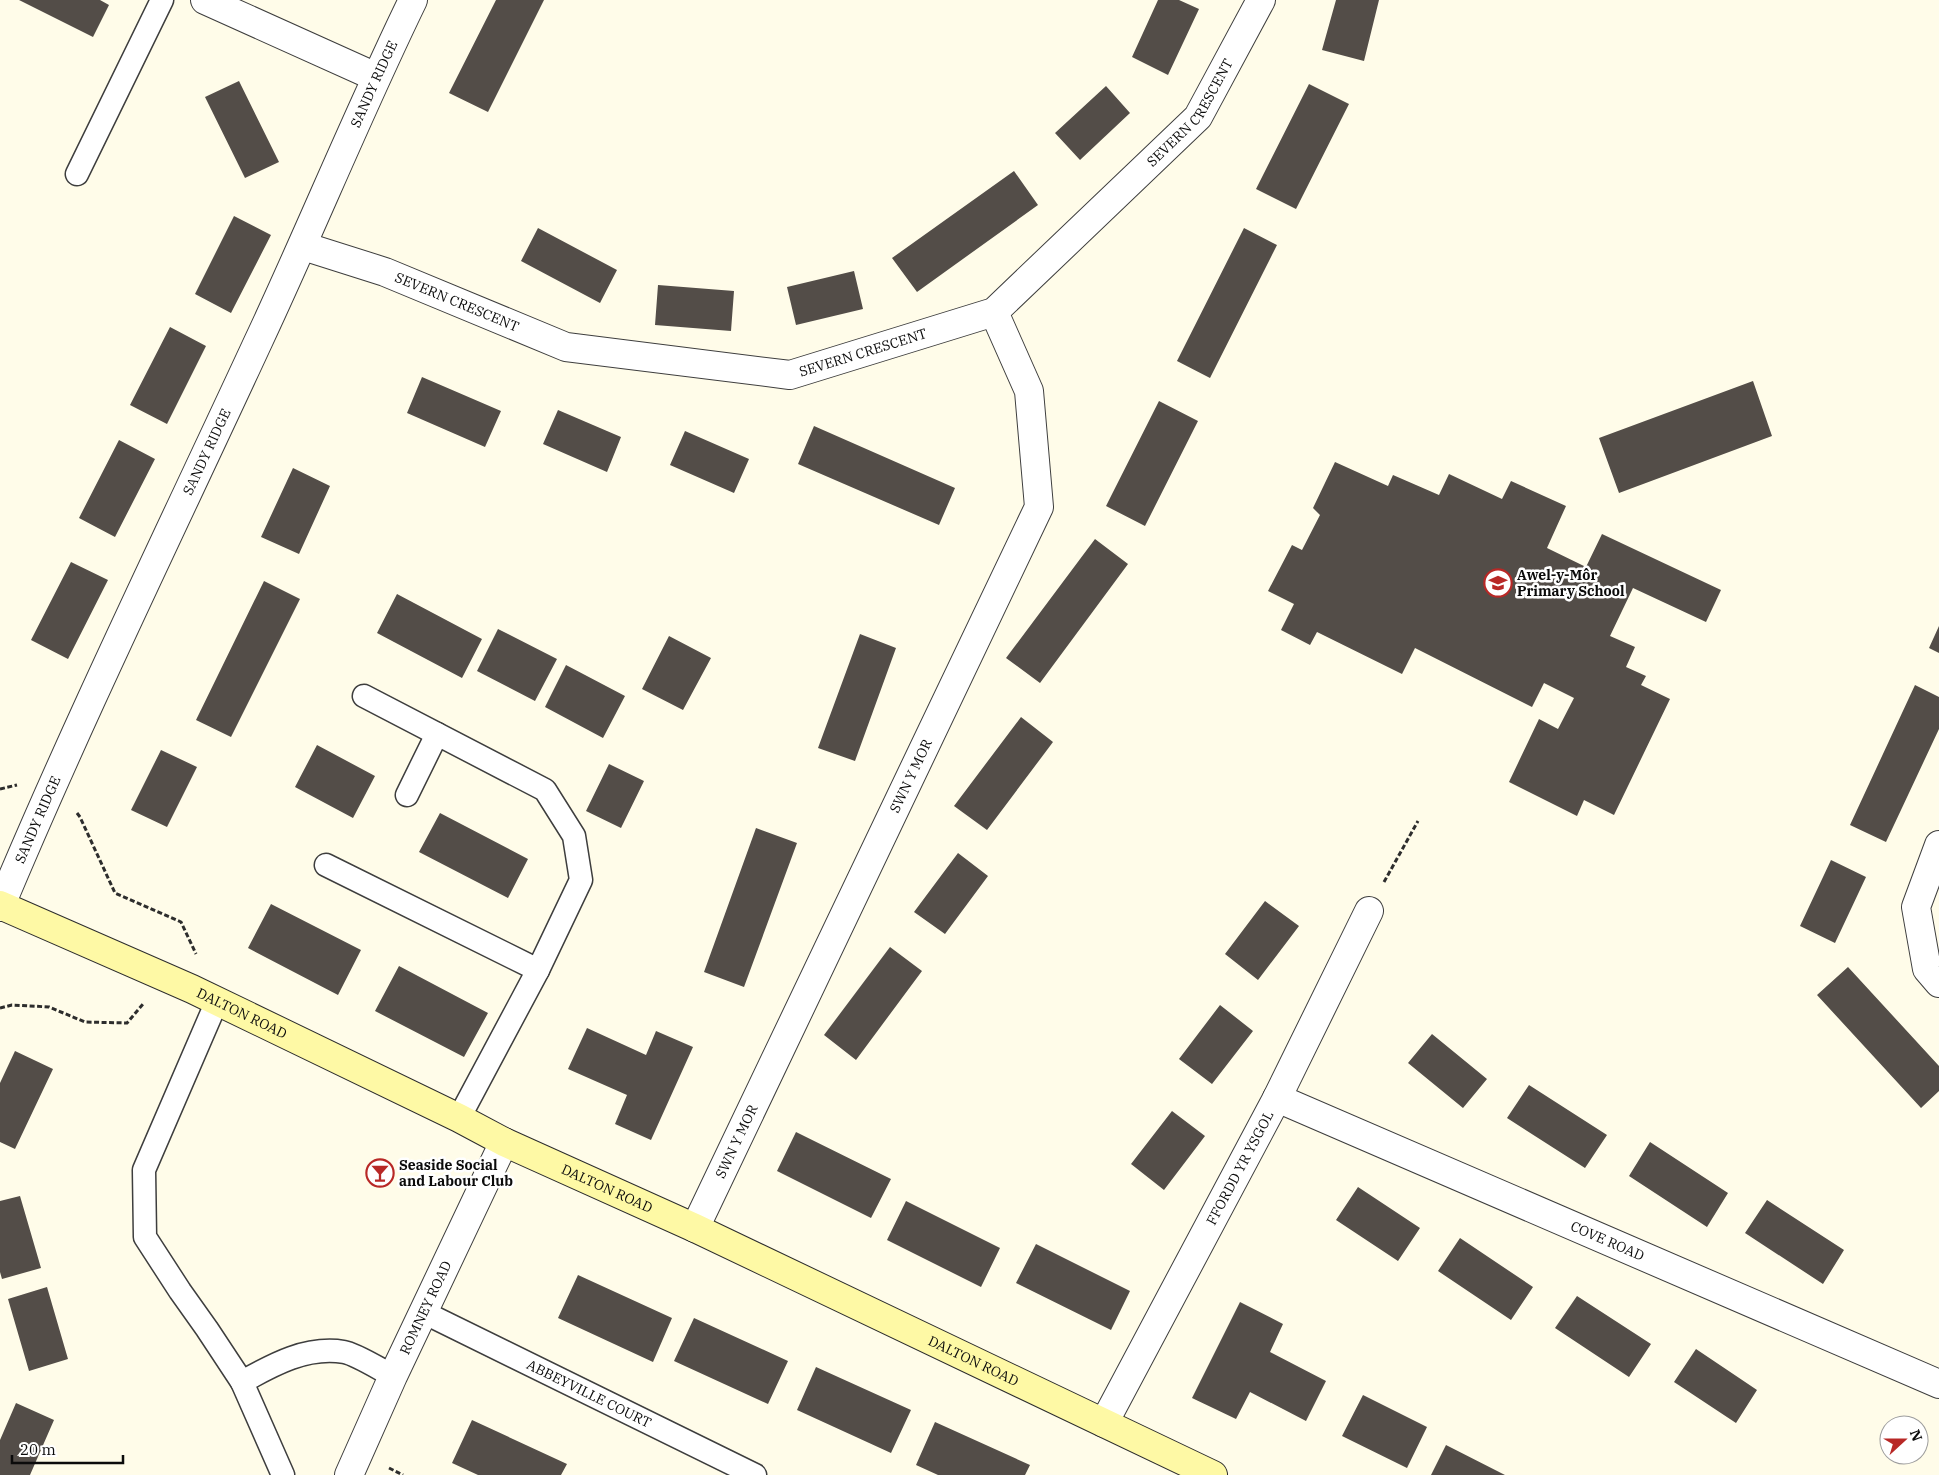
<svg xmlns="http://www.w3.org/2000/svg" width="1939" height="1475" viewBox="0 0 1939 1475" font-family="'IBM Plex Serif',serif">
<rect width="100%" height="100%" fill="#fffce9"/>
<!-- building -->
<path fill="#534d48" d="M19 0H100L109 5 93 37Z
M496 0H544L488 112 449 93Z
M1158 0H1179L1199 9 1168 75 1132 57Z
M1336 0H1379L1364 61 1322 50Z
M239 81 279 162 245 178 205 97Z
M1309 84 1349 104 1296 209 1256 189Z
M1106 86 1130 113 1080 160 1055 133Z
M1014 171 1038 205 917 292 892 258Z
M234 216 271 235 231 313 195 294Z
M538 228 617 270 600 303 521 261Z
M1244 228 1277 245 1210 378 1177 361Z
M854 271 863 309 796 325 787 287Z
M658 285 734 291 731 331 655 325Z
M170 327 206 346 167 424 130 405Z
M422 377 501 411 485 447 407 413Z
M1753 381 1772 436 1619 493 1599 438Z
M1159 401 1198 421 1145 526 1106 506Z
M558 410 621 437 607 472 543 444Z
M814 426 955 488 939 525 798 464Z
M685 431 749 459 734 493 670 465Z
M119 440 155 459 115 537 79 518Z
M1335 462 1388 486 1393 475 1439 495 1449 474 1502 499 1511 481 1566 506 1547 548 1586 567 1602 534 1721 590 1706 622 1633 588 1610 636 1635 647 1626 667 1646 676 1641 685 1670 699 1614 815 1584 800 1577 816 1509 782 1539 719 1558 729 1574 698 1544 683 1532 707 1415 648 1402 674 1317 632 1310 645 1281 630 1294 604 1268 591 1292 545 1302 550 1320 515 1313 508Z
M293 468 330 486 299 554 261 537Z
M1095 539 1128 564 1040 683 1006 658Z
M71 562 108 580 68 659 31 640Z
M264 581 300 599 231 737 196 720Z
M397 594 482 639 462 678 377 633Z
M1939 626V653L1929 648Z
M498 629 557 659 535 701 477 671Z
M860 634 896 648 855 761 818 748Z
M669 636 711 658 683 710 642 689Z
M566 665 625 696 603 738 545 707Z
M1915 685 1939 697V729L1886 842 1850 825Z
M1021 717 1053 742 987 830 954 806Z
M317 745 375 776 353 818 295 787Z
M161 750 197 767 167 827 131 810Z
M609 764 644 781 621 828 586 811Z
M440 813 528 859 508 898 419 852Z
M756 828 797 843 744 987 704 972Z
M958 853 988 876 945 934 914 912Z
M1831 860 1866 877 1835 943 1800 926Z
M1265 901 1299 926 1258 980 1225 954Z
M271 904 361 950 338 995 248 948Z
M890 947 922 971 856 1060 824 1035Z
M399 966 488 1013 464 1057 375 1011Z
M1848 967 1939 1066V1091L1921 1108 1817 995Z
M1220 1005 1253 1031 1212 1084 1179 1059Z
M587 1028 646 1055 656 1031 693 1047 651 1140 615 1124 627 1095 568 1069Z
M1432 1034 1487 1079 1463 1108 1408 1063Z
M15 1051 53 1069 15 1149 0 1142V1083Z
M1529 1085 1607 1135 1585 1168 1507 1118Z
M1172 1111 1205 1136 1164 1190 1131 1164Z
M796 1132 891 1179 871 1218 777 1171Z
M1650 1142 1728 1193 1707 1227 1629 1176Z
M1358 1187 1420 1228 1398 1261 1336 1220Z
M20 1196 41 1268 2 1279 0 1272V1201Z
M1767 1200 1844 1250 1823 1284 1745 1233Z
M906 1201 1000 1248 981 1287 887 1240Z
M1460 1238 1533 1287 1511 1320 1438 1271Z
M1036 1244 1130 1291 1111 1330 1016 1283Z
M578 1275 672 1318 653 1362 558 1318Z
M47 1287 68 1359 29 1371 8 1299Z
M1577 1296 1651 1344 1629 1377 1555 1328Z
M1240 1302 1283 1324 1270 1352 1326 1381 1306 1421 1250 1392 1236 1419 1192 1398Z
M694 1318 788 1361 768 1404 674 1361Z
M1696 1349 1757 1390 1736 1423 1674 1382Z
M816 1367 911 1410 891 1453 797 1410Z
M1363 1395 1427 1427 1407 1468 1342 1436Z
M16 1403 54 1420 30 1475H0V1440Z
M472 1420 567 1464 561 1475H478L452 1463Z
M935 1422 1030 1465 1025 1475H938L916 1465Z
M1446 1445 1505 1475H1431Z"/>
<g fill="none" stroke-linecap="round" stroke-linejoin="round">
<!-- lane casing -->
<g stroke="#3e3e3e" stroke-width="25">
<g id="lane">
<path d="M77 174 162 0"/>
<path d="M364 696 545 790 574 836 581 880 538 970 459 1118"/>
<path d="M407 795 437 734"/>
<path d="M326 865 538 970"/>
<path d="M217 1001 144 1170 145 1237 180 1291 207 1329 242 1382 283 1475"/>
<path id="s1" d="M423 1312 755 1475"/>
<path d="M242 1382C274 1364 307 1346 344 1352 356 1354 381 1370 393 1376"/>
</g>
</g>
<!-- street casing -->
<g stroke="#3e3e3e" stroke-width="30">
<g id="street">
<path d="M205 0 376 77"/>
<path id="s2" d="M303 246 385 272 566 347 790 375 994 312 1198 117 1261 0"/>
<path d="M1939 845 1916 907 1927 969 1939 983"/>
<path id="s3" d="M0 907C80 716 171 530 258 342 311 229 358 113 413 0"/>
<path id="s4" d="M1277 1098 1939 1384"/>
<path id="s5" d="M695 1228 1039 507 1029 391 994 312"/>
<path id="s6" d="M1104 1423 1277 1098 1369 911"/>
<path id="s7" d="M349 1475 393 1376 504 1142"/>
</g>
</g>
<!-- secondary casing -->
<g stroke="#2d2d2d" stroke-width="30">
<g id="secondary">
<path id="s8" d="M0 905 192 989 459 1118 504 1142 695 1228 1213 1475"/>
</g>
</g>
<!-- path -->
<path stroke="#2d2d2d" stroke-width="3" stroke-dasharray="5 2.5" stroke-linecap="butt" d="M0 789 17 785
M77 813 80 817 115 893 181 922 196 954
M1384 882 1418 821
M0 1008 12 1005 49 1007 85 1022 127 1023 143 1004
M389 1468 403 1475"/>
<!-- lane -->
<use href="#lane" stroke="#fff" stroke-width="22"/>
<!-- street -->
<use href="#street" stroke="#fff" stroke-width="28"/>
<!-- secondary -->
<use href="#secondary" stroke="#fef9a5" stroke-width="28"/>
</g>
<!-- icons -->
<defs>
<g id="school-ring" transform="scale(1.4375)"><circle r="9.5" fill="#fff" stroke="#b82826" stroke-width="1.5"/><path d="M0-5L7-2L0 1L-7-2ZM-4 1L0 2.5L4 1V4Q0 6-4 4Z" fill="#b82826"/></g>
<g id="bar-ring" transform="scale(1.4375)"><circle r="9.5" fill="#fff" stroke="#b82826" stroke-width="1.5"/><path d="M-6-5H6L.8 .8V4.5H3.5V6h-7V4.5H-.8V.8Z" fill="#b82826"/></g>
</defs>
<g fill-rule="evenodd">
<use href="#school-ring" x="1498" y="583"/>
<use href="#bar-ring" x="380" y="1173"/>
</g>
<g text-anchor="middle" stroke-width="5" stroke-linejoin="round" paint-order="stroke">
<!-- street labels -->
<g font-size="14" fill="#0b0b0b" stroke="#fff">
<text dy="5" stroke="none"><textPath href="#s3" startOffset="904">SANDY RIDGE</textPath></text>
<text dy="5" stroke="none"><textPath href="#s2" startOffset="1002">SEVERN CRESCENT</textPath></text>
<text dy="5" stroke="none"><textPath href="#s2" startOffset="164">SEVERN CRESCENT</textPath></text>
<text dy="5" stroke="none"><textPath href="#s2" startOffset="584">SEVERN CRESCENT</textPath></text>
<text dy="5" stroke="none"><textPath href="#s3" startOffset="500">SANDY RIDGE</textPath></text>
<text dy="5" stroke="none"><textPath href="#s5" startOffset="501">SWN Y MOR</textPath></text>
<text dy="5" stroke="none"><textPath href="#s3" startOffset="95">SANDY RIDGE</textPath></text>
<text dy="5" stroke="none"><textPath href="#s8" startOffset="265">DALTON ROAD</textPath></text>
<text dy="5" stroke="none"><textPath href="#s5" startOffset="96">SWN Y MOR</textPath></text>
<text dy="5" stroke="none"><textPath href="#s6" startOffset="289">FFORDD YR YSGOL</textPath></text>
<text dy="5" stroke="none"><textPath href="#s8" startOffset="670">DALTON ROAD</textPath></text>
<text dy="5" stroke="none"><textPath href="#s4" startOffset="360">COVE ROAD</textPath></text>
<text dy="5" stroke="none"><textPath href="#s7" startOffset="184">ROMNEY ROAD</textPath></text>
<text dy="5" stroke="none"><textPath href="#s8" startOffset="1075">DALTON ROAD</textPath></text>
<text dy="5" stroke="none"><textPath href="#s1" startOffset="185">ABBEYVILLE COURT</textPath></text>
</g>
<!-- poi labels -->
<g font-size="14" font-weight="bold" fill="#0b0b0b" stroke="#fff" text-anchor="start">
<text x="1517" y="580">Awel-y-Môr<tspan x="1517" dy="16">Primary School</tspan></text>
<text x="399" y="1170">Seaside Social<tspan x="399" dy="16">and Labour Club</tspan></text>
</g>
</g>
<!-- north arrow -->
<g transform="translate(1904 1440) rotate(69)"><circle r="24" fill="#ffffff" stroke="#9d9d9d"/>
<path d="M0-4L9 19L0 12L-9 19Z" fill="#b82826"/>
<text y="-8" font-size="14" font-weight="bold" text-anchor="middle" fill="#0b0b0b">N</text>
</g>
<!-- scale -->
<path d="M12 1455v8h111v-8" fill="none" stroke="#0b0b0b" stroke-width="2.5"/>
<text x="20" y="1455" font-size="15" fill="#0b0b0b" stroke="#ffffff" stroke-width="4" paint-order="stroke">20 m</text>
</svg>
